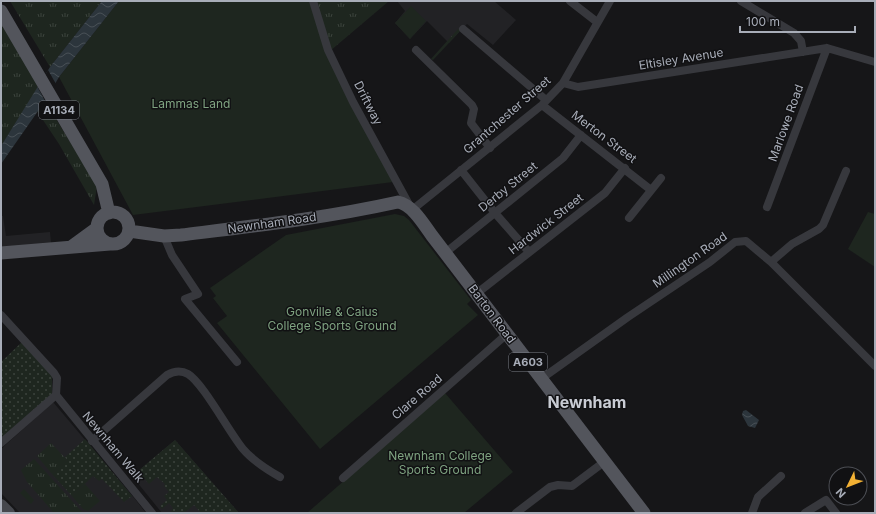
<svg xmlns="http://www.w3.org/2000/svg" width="876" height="514" viewBox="0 0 876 514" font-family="Inter,sans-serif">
<defs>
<pattern id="grass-tufts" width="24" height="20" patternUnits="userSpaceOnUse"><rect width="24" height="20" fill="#1e261f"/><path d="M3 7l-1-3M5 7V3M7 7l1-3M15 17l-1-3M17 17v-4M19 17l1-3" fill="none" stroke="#3c433d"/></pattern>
<pattern id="garden-dots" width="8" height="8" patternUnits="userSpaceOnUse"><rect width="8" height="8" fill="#1e261f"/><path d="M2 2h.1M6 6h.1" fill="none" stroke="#3c433d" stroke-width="1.8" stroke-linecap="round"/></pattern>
<pattern id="water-waves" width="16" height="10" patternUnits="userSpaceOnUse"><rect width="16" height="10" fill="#2c353c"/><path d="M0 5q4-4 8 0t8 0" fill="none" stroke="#485056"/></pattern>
</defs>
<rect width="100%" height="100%" fill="#161618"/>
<!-- built -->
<path fill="#222225" d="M397 1H494L516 20 493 45 467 24 449 43 427 21 410 39 395 23 405 11Z
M1 216H3L6 236 50 232 51 243 1 248Z
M53 402 135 499 146 513H20L1 493V449Z
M175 440 239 513H162L132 476Z"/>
<!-- grass -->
<path fill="url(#grass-tufts)" d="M10 1H102L50 67Z
M315 1H389L330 51Z
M1 22 36 81 38 88 1 146Z
M458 29 461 30 433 60 431 59Z
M45 101 97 186 94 205 59 144 37 111Z
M51 443 67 460 52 474 37 456Z
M34 459 82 512 83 513H54L27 482 21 470Z
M85 484 100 501 88 511 83 509 72 496Z
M24 489 34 500 31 504 20 493Z"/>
<!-- park -->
<path fill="#1e261f" d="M119 1H309L393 182 133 215 59 77Z
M411 6 426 21 410 39 395 23Z
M868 212 875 214V267L848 249Z
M395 214 404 216 409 220 471 300 467 304 478 315 320 449 217 323 227 316 213 298 216 296 210 288 286 235Z
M445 393 513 472 464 513H307Z"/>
<!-- garden -->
<path fill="url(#garden-dots)" d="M22 342 52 375V394L1 439V362Z
M85 439 132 496 124 502 102 479 99 481 93 476 72 496 52 474 67 460 65 457Z
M175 440 239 513H201L194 505 184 513H170L173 508 169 503 162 509 160 506 167 500 164 496 169 492 164 486 165 484 157 477 149 484 138 471Z"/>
<!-- water -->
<path fill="url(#water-waves)" d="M102 1H119L59 77 45 101 1 164V146L50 67Z
M746 410 759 420 755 428 748 426 742 415 743 411Z"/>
<!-- pier -->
<path fill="#161618" d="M48 70 56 84 45 101 38 88Z"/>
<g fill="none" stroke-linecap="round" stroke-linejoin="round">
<!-- street -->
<path stroke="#37383d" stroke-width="8" d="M313 1 328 50 353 102 412 210 542 105 563 83 610 1
M570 1 597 22
M741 1 794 33 801 41 803 52
M463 29 546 100
M416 50 472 105 474 109 471 123 490 148
M563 83 578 87 827 48 875 62
M542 105 651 190
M461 170 495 213 529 252
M767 207 827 48
M629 218 661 178
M164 236 172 255 198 294 185 299 237 362
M445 253 563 158 581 135
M771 262 792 244 819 229 823 225 846 171
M476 294 605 193 625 168
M1 315 54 373 57 378 56 395
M541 379 628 317 710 262 735 242 746 241 771 262 875 366
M56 395 152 513
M92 441 167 375C174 371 181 370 188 374 203 383 229 432 243 449 253 461 266 469 280 477
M1 443 56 395
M343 478 507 334
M516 513 550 487 558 485 572 486 604 462
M752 513 758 497 781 476
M805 513 826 500 836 513"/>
<!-- secondary -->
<path stroke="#45474d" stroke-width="12" d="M1 505 9 513"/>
<!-- primary -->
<path stroke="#53555c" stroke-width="13" d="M1 11 102 184 109 213
M97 228a16 16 0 1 1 32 0a16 16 0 1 1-32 0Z
M129 231 164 236 181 235C254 226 326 218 398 202 413 205 424 225 433 237L644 513
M71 247 97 228
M1 253 110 244"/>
</g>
<g text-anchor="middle" stroke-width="3" stroke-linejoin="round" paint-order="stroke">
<!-- shield labels -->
<g fill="#111113" stroke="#7b7e86" stroke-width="1">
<rect x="39" y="101" width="40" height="18" rx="3"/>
<rect x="509" y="353" width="38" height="18" rx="3"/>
</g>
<g font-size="11" font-weight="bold" fill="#a8adb8">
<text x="59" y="114">A1134</text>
<text x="528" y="366">A603</text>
</g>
<!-- street labels -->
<g font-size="12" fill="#a8adb8" stroke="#111113">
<text transform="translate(681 59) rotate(-9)" y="4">Eltisley Avenue</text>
<text transform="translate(368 103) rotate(63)" y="4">Driftway</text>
<text transform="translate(507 115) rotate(-41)" y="4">Grantchester Street</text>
<text transform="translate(786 123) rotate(-70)" y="4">Marlowe Road</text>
<text transform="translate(604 137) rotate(37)" y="4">Merton Street</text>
<text transform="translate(508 187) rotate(-39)" y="4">Derby Street</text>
<text transform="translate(272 223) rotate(-8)" y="4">Newnham Road</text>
<text transform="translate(546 224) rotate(-38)" y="4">Hardwick Street</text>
<text transform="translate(690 260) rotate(-35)" y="4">Millington Road</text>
<text transform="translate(492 314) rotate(53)" y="4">Barton Road</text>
<text transform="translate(417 397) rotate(-41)" y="4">Clare Road</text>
<text transform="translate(113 447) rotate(50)" y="4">Newnham Walk</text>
</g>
<!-- park labels -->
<g font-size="12" fill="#7fa381" stroke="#111113">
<text x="191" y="108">Lammas Land</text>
<text x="332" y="316">Gonville &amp; Caius<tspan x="332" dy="14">College Sports Ground</tspan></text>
<text x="440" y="460">Newnham College<tspan x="440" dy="14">Sports Ground</tspan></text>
</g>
<!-- district labels -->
<g font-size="16" font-weight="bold" fill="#c9ccd4" stroke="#111113">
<text x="587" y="408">Newnham</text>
</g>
</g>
<!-- border -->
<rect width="876" height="514" fill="none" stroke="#a8adb8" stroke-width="4"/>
<!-- north arrow -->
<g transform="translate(848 486) rotate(227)"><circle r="19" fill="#111113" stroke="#4d4f55"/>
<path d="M0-3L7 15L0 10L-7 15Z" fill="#f2b134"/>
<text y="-6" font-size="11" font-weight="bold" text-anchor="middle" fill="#a8adb8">N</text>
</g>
<!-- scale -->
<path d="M740 26v6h115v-6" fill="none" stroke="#a8adb8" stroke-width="2"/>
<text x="746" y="26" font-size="12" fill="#a8adb8" stroke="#111113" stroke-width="3" paint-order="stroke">100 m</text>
</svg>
